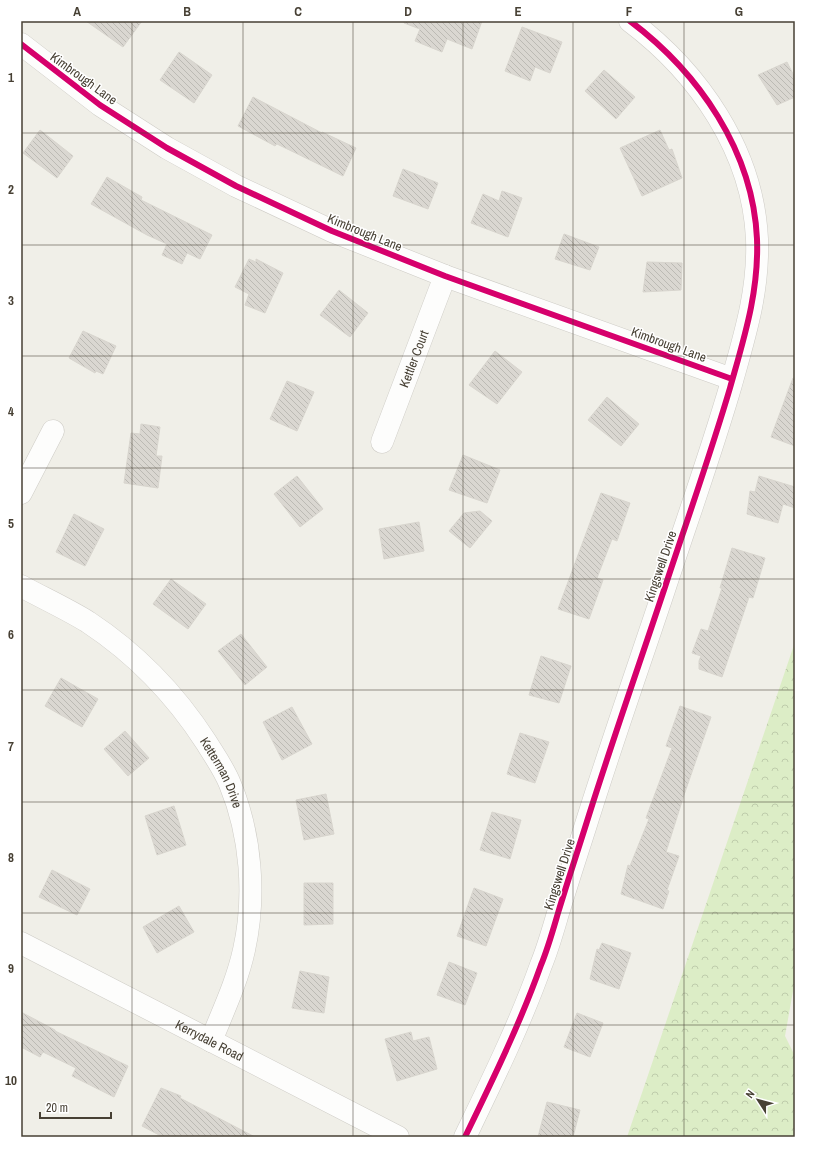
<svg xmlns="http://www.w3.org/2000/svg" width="816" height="1158" viewBox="0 0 816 1158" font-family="'Archivo Narrow',sans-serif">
<defs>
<pattern id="forest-crowns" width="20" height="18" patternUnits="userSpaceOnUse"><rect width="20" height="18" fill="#dcedc6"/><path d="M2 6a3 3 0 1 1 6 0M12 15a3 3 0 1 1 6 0" fill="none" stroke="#beccab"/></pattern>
<pattern id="building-back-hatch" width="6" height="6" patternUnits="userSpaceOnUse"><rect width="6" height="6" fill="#dad7d1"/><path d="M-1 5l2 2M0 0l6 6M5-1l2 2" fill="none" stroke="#bcbab4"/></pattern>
</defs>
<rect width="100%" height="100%" fill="#f0efe8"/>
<!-- forest -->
<path fill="url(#forest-crowns)" d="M795 642V980L785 1036 795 1056V1137H627Z"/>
<!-- building -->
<path fill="url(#building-back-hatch)" stroke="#d8d5ce" d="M86 21H142L123 47Z
M404 21H482L472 49 447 39 442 52 415 41 420 29 404 23Z
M522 27 562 42 550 73 535 67 530 81 505 71Z
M179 52 212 75 194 103 160 80Z
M787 62 795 78V97L777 105 758 75Z
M604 70 635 97 616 119 585 91Z
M253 97 322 133V132L356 148 343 176 277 144 275 146 238 126Z
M40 130 73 156 57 178 23 153Z
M660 130 669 150 672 149 682 178 642 196 620 148Z
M403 169 438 183 428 209 393 196Z
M107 177 142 197 141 200 212 235 200 259 187 253 182 264 162 255 167 244 147 235 91 204Z
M502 191 522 198 508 237 471 223 483 194 499 201Z
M564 234 599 247 590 270 555 259Z
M249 259 256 262V259L283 273 265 313 245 305 249 294 235 287Z
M647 262 682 263 681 290 643 292Z
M339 290 368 313 350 337 320 315Z
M83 331 116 346 103 374 96 371 95 373 69 358Z
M495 351 522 372 497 404 469 385Z
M793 378H795V446L771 437Z
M287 381 314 392 297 431 270 419Z
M607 397 639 424 621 446 588 420Z
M141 424 160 427 156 456H162L158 488 124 483 131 433 140 434Z
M463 455 500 470 487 503 449 490Z
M297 476 323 509 300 527 274 494Z
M759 476 795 487V508L783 504 778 523 747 514 750 491 755 492Z
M601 493 630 503 617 541 612 539 597 578 603 580 589 619 558 609Z
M480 511 492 521 470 548 449 531 464 513Z
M74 514 104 529 85 566 56 552Z
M419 522 424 551 384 559 379 529Z
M732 548 765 558 753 598 749 597 722 677 699 669V661L701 656 692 653 701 629 708 631 722 588H720Z
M171 579 206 604 188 629 153 604Z
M241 634 267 667 245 685 218 651Z
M541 656 571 666 559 703 529 695Z
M61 678 98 699 82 727 45 706Z
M680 706 711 717 684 795 666 852 679 856 667 890 669 891 663 909 621 894 628 865 630 866 649 819 646 818 672 748 666 746Z
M292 707 312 744 282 760 263 722Z
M125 731 149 758 128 776 104 749Z
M520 733 549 742 535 783 507 774Z
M326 794 334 834 304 840 296 800Z
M174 806 186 845 157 855 145 816Z
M492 812 521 820 510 859 480 850Z
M52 870 90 889 77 915 39 897Z
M304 883H333V924L304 925Z
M474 888 503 899 486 946 457 936Z
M179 906 194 932 157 953 143 927Z
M602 943 631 953 619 989 590 979 597 949 599 950Z
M449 962 477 973 465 1005 437 995Z
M300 971 329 977 324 1013 292 1008Z
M21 1012 55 1030V1031L128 1066 114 1097 72 1076 76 1068 43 1052 40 1057 21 1047Z
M577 1013 603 1023 590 1057 564 1047Z
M411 1032 413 1041 429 1037 437 1069 397 1081 385 1039Z
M161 1088 181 1096 180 1098 255 1137H163L142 1126Z
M547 1102 580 1110 573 1137H538Z"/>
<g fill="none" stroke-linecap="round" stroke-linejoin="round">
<!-- minor casing -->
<g stroke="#ceccc6" stroke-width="23">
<g id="minor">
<path d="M21 44 100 105 167 148 236 186 332 231 445 276 732 379"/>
<path id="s1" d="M382 442 445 276"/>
<path d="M21 493 53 431"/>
<path id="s2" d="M21 586C43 598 67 609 88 622 135 653 175 694 206 742 214 755 224 769 230 784 251 835 256 896 244 950 237 982 223 1011 211 1041"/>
<path id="s3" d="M21 943 398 1137"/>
<path d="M465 1137C492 1081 520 1024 541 965 548 948 553 930 558 913 568 880 579 847 589 815 613 739 639 665 664 590 686 523 710 456 730 388 744 338 759 292 757 239 753 151 699 73 630 21"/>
</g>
</g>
<!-- minor -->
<use href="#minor" stroke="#fdfdfc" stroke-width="22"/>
<!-- cycleway casing -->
<g stroke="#fff" stroke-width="8">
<path id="cycleway" d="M21 44 100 105 167 148 236 186 332 231 445 276 732 379
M465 1137C492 1081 520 1024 541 965 548 948 553 930 558 913 568 880 579 847 589 815 613 739 639 665 664 590 686 523 710 456 730 388 744 338 759 292 757 239 753 151 699 73 630 21"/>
</g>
<!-- cycleway -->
<use href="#cycleway" stroke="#d6006c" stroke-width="6"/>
</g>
<!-- grid -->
<path fill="none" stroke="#474034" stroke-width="1" stroke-opacity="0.55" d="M132 21V1137M243 21V1137M353 21V1137M463 21V1137M573 21V1137M684 21V1137M21 133H795M21 245H795M21 356H795M21 468H795M21 579H795M21 690H795M21 802H795M21 913H795M21 1025H795"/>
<g text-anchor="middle" stroke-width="3" stroke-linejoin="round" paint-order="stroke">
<!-- street labels -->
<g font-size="13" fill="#474034" stroke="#fff">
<text transform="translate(84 78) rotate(36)" y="5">Kimbrough Lane</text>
<text transform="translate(365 232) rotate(22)" y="5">Kimbrough Lane</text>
<text transform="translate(669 344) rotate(20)" y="5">Kimbrough Lane</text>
<text dy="5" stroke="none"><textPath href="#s1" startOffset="89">Kettler Court</textPath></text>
<text transform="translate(660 566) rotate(-71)" y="5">Kingswell Drive</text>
<text dy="5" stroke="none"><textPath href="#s2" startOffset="280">Ketterman Drive</textPath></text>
<text transform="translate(559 874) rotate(-72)" y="5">Kingswell Drive</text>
<text dy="5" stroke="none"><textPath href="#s3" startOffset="212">Kerrydale Road</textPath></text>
</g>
</g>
<!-- border -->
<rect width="816" height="1158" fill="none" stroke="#ffffff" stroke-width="44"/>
<!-- north arrow -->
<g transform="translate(758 1100) rotate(306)" stroke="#ffffff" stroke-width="3" paint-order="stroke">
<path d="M0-3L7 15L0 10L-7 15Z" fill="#474034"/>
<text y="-6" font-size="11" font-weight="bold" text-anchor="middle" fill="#474034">N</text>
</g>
<!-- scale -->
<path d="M40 1112v6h71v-6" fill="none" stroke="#474034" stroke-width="2"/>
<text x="46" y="1112" font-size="12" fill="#474034" stroke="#ffffff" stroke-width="3" paint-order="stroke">20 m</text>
<rect x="22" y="22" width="772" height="1114" fill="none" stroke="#474034" stroke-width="1.5"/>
<g font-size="13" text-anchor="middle" font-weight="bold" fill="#474034">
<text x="77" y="16">A</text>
<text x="187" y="16">B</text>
<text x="298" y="16">C</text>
<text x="408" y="16">D</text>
<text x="518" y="16">E</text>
<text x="629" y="16">F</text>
<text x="739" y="16">G</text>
<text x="11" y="82">1</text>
<text x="11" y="194">2</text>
<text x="11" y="305">3</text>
<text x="11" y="416">4</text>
<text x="11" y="528">5</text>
<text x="11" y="639">6</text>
<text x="11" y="751">7</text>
<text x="11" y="862">8</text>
<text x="11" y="973">9</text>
<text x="11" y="1085">10</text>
</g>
</svg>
